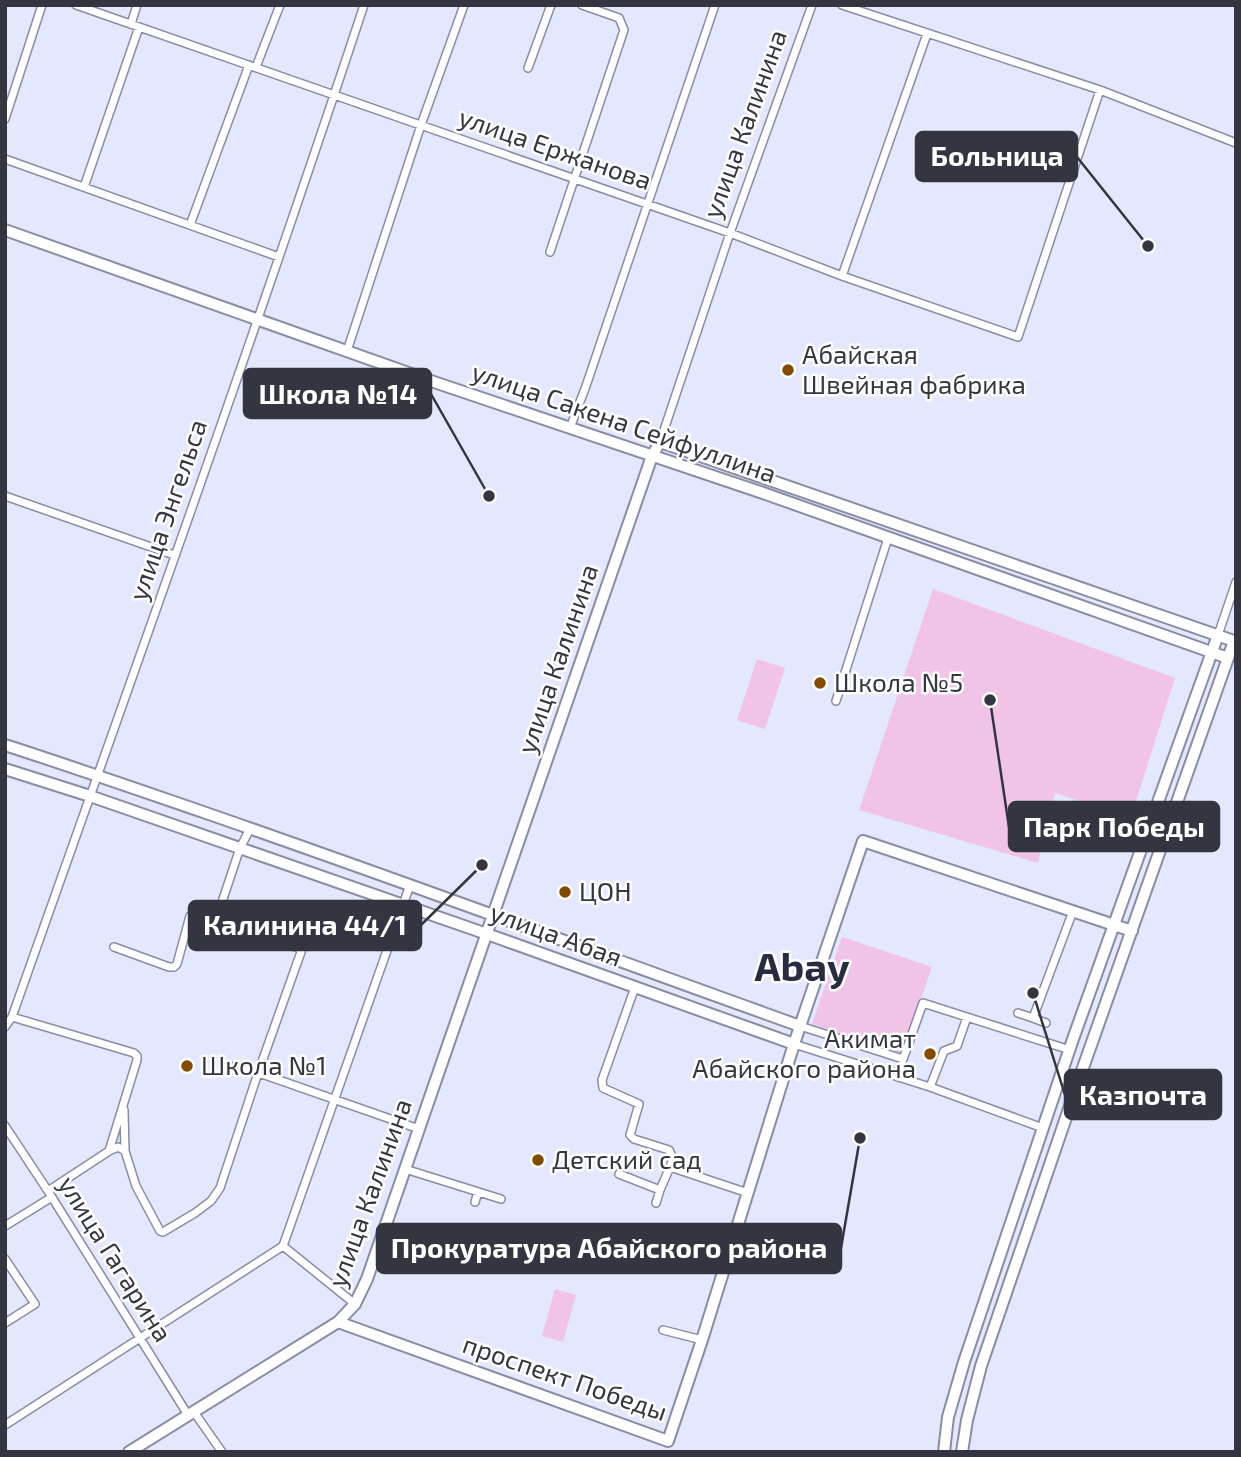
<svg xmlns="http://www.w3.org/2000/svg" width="1241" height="1457" viewBox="0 0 1241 1457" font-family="'Exo 2',sans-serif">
<rect width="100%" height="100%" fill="#e3e8fe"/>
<!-- green -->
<path fill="#f1c3e7" d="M933 589 1175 678 1131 817 1055 793 1038 863 859 810Z
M757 659 785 668 765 729 737 720Z
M842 937 932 967 901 1055 812 1024Z
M555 1289 576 1295 563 1342 542 1336Z"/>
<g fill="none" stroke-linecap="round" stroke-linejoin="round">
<!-- street casing -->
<g stroke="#878da6" stroke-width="10">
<path id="street" d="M76 5 730 233 842 276 1018 337 1100 90
M842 5 1100 90 1236 143
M131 24 137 5
M256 67 280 5
M528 68 551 5
M5 119 42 5
M5 159 279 257
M84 187 139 27
M190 225 249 65
M550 252 624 30 619 18 582 5
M842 276 927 34
M347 351 421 125 464 5
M570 428 586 386 715 5
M660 442 730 233 812 5
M5 496 174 555
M1218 635 1236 582
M836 701 888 538
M114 947 169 967H174L177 964 190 916 194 914 216 920
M635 987 602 1080 603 1088 639 1104 630 1135 634 1139 669 1150 673 1158 670 1167 748 1193
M1018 1013 1033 1018 1073 911
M12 1017 134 1053 137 1056V1060L109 1151 48 1191
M1033 1018 1046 1023
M800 1026 903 1059
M5 1027 12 1017C131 680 252 344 364 5
M794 1044 930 1087 944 1051 957 1046 967 1017
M236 1065 419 1129
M897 1076 923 1003 1070 1050
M930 1087 1043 1128
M124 1110 125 1151
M5 1126 48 1191 188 1415
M109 1151 118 1147 125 1151 136 1186 160 1231 163 1232 195 1213 211 1201 220 1188 258 1073 301 952 299 948 216 920 240 848 250 829
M405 1169 501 1199
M619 1174 660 1190 670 1167
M475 1202 478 1192
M656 1203 660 1190
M5 1226 52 1197
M283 1246 355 1304
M5 1259 35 1304 5 1323
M663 1330 702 1340
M194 1412 222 1452
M5 1425 283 1246 410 885"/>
</g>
<!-- secondary casing -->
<g stroke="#878da6" stroke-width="14">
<path id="secondary" d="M5 230 434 382 763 493 1228 658
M5 745C73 767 139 790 206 813 405 882 602 955 800 1026
M5 769 90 796 487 934 794 1044
M338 1322 668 1441 702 1340 794 1044 863 841 1132 931
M129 1452 338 1322 355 1304 367 1279 652 456 660 442 1234 641 1084 1065 981 1366 967 1420 962 1452
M944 1452 948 1417 964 1362 1073 1039 1218 635"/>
</g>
<!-- street -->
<use href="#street" stroke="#fff" stroke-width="7"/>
<!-- secondary -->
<use href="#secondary" stroke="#fff" stroke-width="10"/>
</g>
<!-- markers -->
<g fill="#844a00" stroke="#fff" stroke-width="2.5">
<circle cx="788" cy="370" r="7"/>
<circle cx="820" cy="683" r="7"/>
<circle cx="565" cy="892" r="7"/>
<circle cx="930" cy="1054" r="7"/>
<circle cx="187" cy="1066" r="7"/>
<circle cx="538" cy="1160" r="7"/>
</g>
<g text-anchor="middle" stroke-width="5" stroke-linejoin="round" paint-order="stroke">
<!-- street labels -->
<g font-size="26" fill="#333640" stroke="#fff">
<text transform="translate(745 124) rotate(-70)" y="9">улица Калинина</text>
<text transform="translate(555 149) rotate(19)" y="9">улица Ержанова</text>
<text transform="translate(624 423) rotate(19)" y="9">улица Сакена Сейфуллина</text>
<text transform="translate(168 510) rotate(-71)" y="9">улица Энгельса</text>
<text transform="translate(558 659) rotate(-71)" y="9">улица Калинина</text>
<text transform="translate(556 935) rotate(20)" y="9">улица Абая</text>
<text transform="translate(370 1193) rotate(-70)" y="9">улица Калинина</text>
<text transform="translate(115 1259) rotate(58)" y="9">улица Гагарина</text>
<text transform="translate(565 1378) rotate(19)" y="9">проспект Победы</text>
</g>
<!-- poi labels -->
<g font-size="26" fill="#333640" stroke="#fff" text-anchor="start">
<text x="802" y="364">Абайская<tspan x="802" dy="30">Швейная фабрика</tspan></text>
<text x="834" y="692">Школа №5</text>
<text x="579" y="901">ЦОН</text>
<text x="916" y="1048" text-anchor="end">Акимат<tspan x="916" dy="30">Абайского района</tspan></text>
<text x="201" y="1075">Школа №1</text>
<text x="552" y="1169">Детский сад</text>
</g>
<!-- town labels -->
<g font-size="40" font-weight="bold" fill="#282c41" stroke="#fff">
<text x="802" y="981">Abay</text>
</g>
</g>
<!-- callouts -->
<path fill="none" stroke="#333640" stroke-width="2.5" d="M1148 246L1077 157M489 496L431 394M990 700L1009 827M482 865L421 925M1033 993L1065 1095M860 1138L841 1248"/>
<g fill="#333640" stroke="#fff" stroke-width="2.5">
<circle cx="1148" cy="246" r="7"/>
<circle cx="489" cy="496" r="7"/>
<circle cx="990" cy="700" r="7"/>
<circle cx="482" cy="865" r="7"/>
<circle cx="1033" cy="993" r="7"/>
<circle cx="860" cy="1138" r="7"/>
</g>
<g fill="#333640" stroke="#333640" stroke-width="2.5">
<rect x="916" y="132" width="161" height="49" rx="7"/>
<rect x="244" y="369" width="187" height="49" rx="7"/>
<rect x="1009" y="802" width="210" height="49" rx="7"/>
<rect x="189" y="901" width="232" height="49" rx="7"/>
<rect x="1065" y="1070" width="156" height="49" rx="7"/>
<rect x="377" y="1224" width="464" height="49" rx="7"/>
</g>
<g font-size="28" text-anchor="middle" font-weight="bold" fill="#fff">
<text x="997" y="166">Больница</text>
<text x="338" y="404">Школа №14</text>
<text x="1114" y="837">Парк Победы</text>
<text x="305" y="935">Калинина 44/1</text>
<text x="1143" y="1105">Казпочта</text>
<text x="609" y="1258">Прокуратура Абайского района</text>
</g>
<!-- border -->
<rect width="1241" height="1457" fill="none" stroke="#333640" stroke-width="14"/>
</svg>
